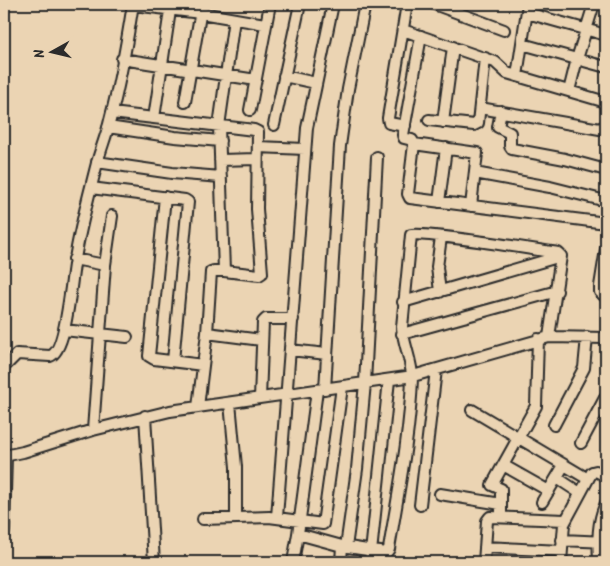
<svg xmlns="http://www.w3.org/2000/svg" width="610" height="566" viewBox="0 0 610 566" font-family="Kalam,sans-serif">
<rect width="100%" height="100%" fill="#ebd4b3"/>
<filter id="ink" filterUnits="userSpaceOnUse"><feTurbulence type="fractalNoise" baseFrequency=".02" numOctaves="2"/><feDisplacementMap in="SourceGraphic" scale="10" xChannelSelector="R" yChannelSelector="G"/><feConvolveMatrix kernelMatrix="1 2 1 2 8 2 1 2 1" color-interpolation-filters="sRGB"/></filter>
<g filter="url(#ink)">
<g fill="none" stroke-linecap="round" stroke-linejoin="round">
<!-- minor casing -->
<g stroke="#2b2b2b" stroke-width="14">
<path id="minor" d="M434 4 504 30
M133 5 201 13 265 24
M527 13 606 35
M403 30 495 62 507 73 606 102
M421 36 403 135 404 138 412 140 414 144 408 194 410 198 606 223
M522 44 606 67
M122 59 256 80
M284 76 316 83
M517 76 528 4
M569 91 577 59 594 4
M185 102 202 4
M480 108 600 129 606 125
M250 110 270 4
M501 111 498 127 510 133V146L512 149 565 159 606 170
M112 113 254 130 258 132 257 209 262 273 259 275 224 271
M154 118 171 4
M429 120 474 125 478 123 485 58
M443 122 453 47
M274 125 300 4
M405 126 389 123 388 118 407 4
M108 127 175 137 220 141
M414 144 477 153 471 206
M258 147 305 149
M220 160 257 159
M97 162 172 173 221 177
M475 173 550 187 606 201
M91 188 185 200 188 202 173 361
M165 197 149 356 154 359 203 365
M439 202 446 148
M606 249 600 286V292L606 297
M74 259 105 265 93 430
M105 265 112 216
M440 292 437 267 441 237
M403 302 561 256 549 337
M64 330 127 337
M207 333 261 340
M402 334 557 291
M290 350 327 354
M4 367 17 354 50 356C67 351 71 277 75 259 80 227 89 195 97 163 101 148 107 134 110 120 120 82 127 42 133 4
M325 389 340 146 348 89 365 4
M317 390 298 534 342 546 386 553 389 549C398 494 410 434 412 379 413 364 403 343 402 327L411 235C421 231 537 250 558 253L561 256
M260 398 263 322 266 319H293
M230 403 236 467V518
M198 407 207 333 211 272 214 271H224L219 126 234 19
M472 410 588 479
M145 416 154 562
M554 425 584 368 587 337
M581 443 606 396
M4 456 23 452 93 430 170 411 413 376 549 337 606 338
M503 465 549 491
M557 478 580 493
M440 494 501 504
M542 502 564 465
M420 505 436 370
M277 517 307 128 333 4
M501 517V489L492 485 536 406 538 339
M203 519 269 517 323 524 342 387
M4 531 6 456
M562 540 606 542
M346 547 357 469 365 383 377 157
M485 547 561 551
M293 562 298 534
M341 562 342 546
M370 562 389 380
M484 562 487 521 490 517 565 520
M561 562 564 524 592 472 596 471 606 476
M599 562C598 541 597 523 606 503"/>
</g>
<!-- minor -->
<use href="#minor" stroke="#ebd4b3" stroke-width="10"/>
</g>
</g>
<!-- margin -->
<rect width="610" height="566" fill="none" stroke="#ebd4b3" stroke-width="20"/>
<rect x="10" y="10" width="590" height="546" fill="none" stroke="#2b2b2b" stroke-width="2" filter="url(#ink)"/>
<!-- north arrow -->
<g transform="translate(52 52) rotate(262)" stroke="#ebd4b3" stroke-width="4" paint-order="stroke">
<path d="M0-4L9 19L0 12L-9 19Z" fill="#2b2b2b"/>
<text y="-8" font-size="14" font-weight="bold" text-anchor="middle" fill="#2b2b2b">N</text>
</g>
</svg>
